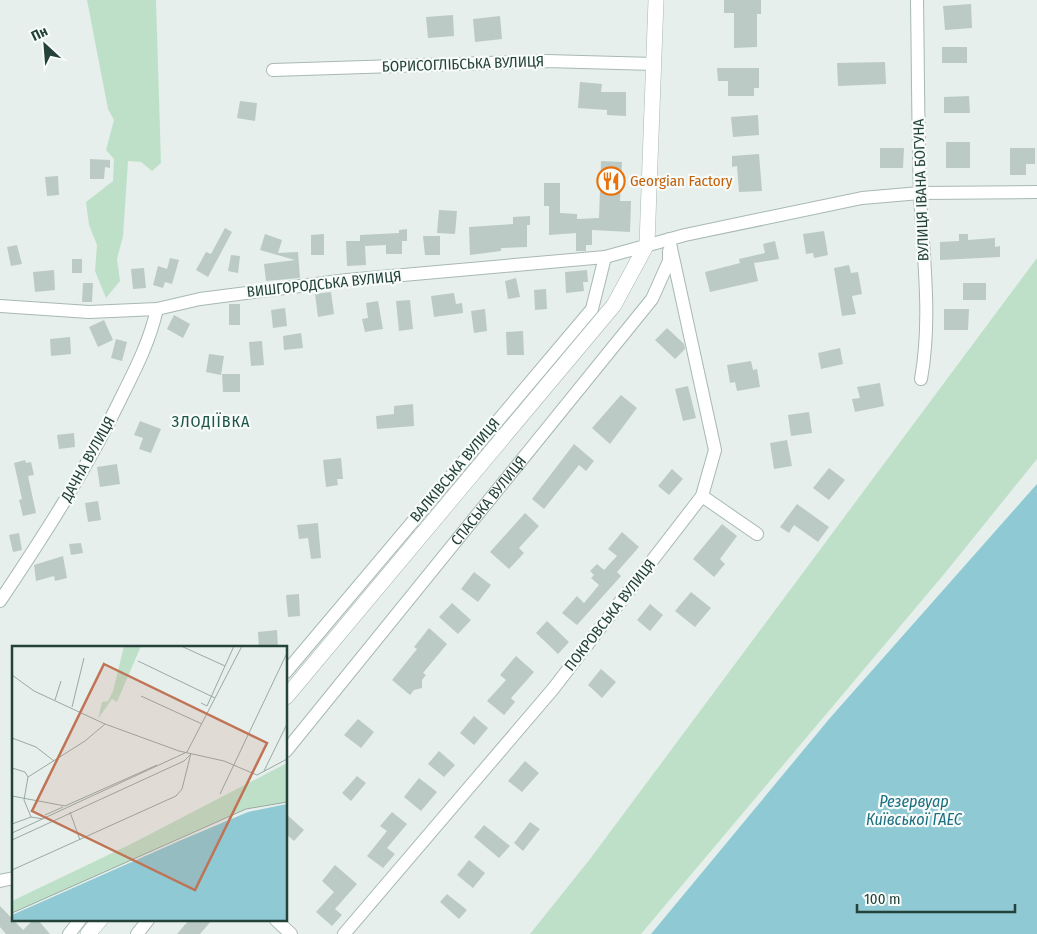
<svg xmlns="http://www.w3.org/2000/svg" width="1037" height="934" viewBox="0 0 1037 934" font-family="'Fira Sans Condensed',sans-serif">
<rect width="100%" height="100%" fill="#e6efeb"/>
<!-- green -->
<path fill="#bfe0c8" d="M87 0H156L161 163 152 171 141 162 128 161 123 236 117 259 120 281 106 298 95 271 97 245 89 225 86 202 113 181 114 159 106 150 114 120 108 109Z
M1037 258V459L945 573 641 934H530L590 859Z"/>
<!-- water -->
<path fill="#8ec9d4" d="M1037 484V934H651L830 718Z"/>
<!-- building -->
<path fill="#bbcac4" d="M724 0H761V14H757V47L734 48V13H724Z
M971 4 972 28 945 30 943 6Z
M453 15 454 36 428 38 426 17Z
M500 16 502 39 475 42 473 19Z
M942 47H967V63H942Z
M885 62 886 84 838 86 837 63Z
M717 68H759V88H754V96H728V81H718Z
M580 82 602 84 601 92H626V116L607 115V110L578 108Z
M969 96 970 113H944V97Z
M240 101 257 103 255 121 237 118Z
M758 115 759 135 733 137 731 117Z
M946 142H970V168H946Z
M880 148H904L903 168H880Z
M1010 148H1035V164H1026V175H1010Z
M759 154 762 191 739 192 737 166 732 167V156Z
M90 159 110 160V168L105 167 104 179H90Z
M601 161 622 162 620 201H631L630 232 592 230V245H586V251H576V233L549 235V206H544V183H560V213L577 214V219L599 218Z
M58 176 59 195 47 196 45 177Z
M439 210 457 211 455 234 437 233Z
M530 216V225H527V247L501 248V251L470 255 469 227 513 224V217Z
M225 228 232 232 208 277 196 270 206 252 211 254Z
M407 229V241H402V254H386V245L365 246 366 265 347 266 346 241H360V235L399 233V230Z
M824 231 828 255 814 258 813 253 806 254 803 234Z
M265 234 282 240 278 253 298 252 300 278 266 281 264 264 295 260 260 250Z
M324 234V255H311V235Z
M959 234H968V240L995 238V247L1000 246V257L940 260V242L959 241Z
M423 236H440V255H425Z
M775 241 779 259 754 263 758 281 710 292 705 272 740 263 739 259 765 253 763 244Z
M17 245 22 264 11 266 7 247Z
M231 255 240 256 238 273 228 271Z
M170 258 179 260 172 284 165 282 163 288 153 285 158 266 167 269Z
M72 259H82V273H72Z
M849 265 851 273 858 272 862 294 852 296 856 314 842 316 834 268Z
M144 268 146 288 133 289 131 269Z
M54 270 55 290 35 292 33 272Z
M587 270 588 282H583L584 291 566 293 565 272Z
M516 278 520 297 508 299 505 281Z
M83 283H93L92 302H82Z
M963 283H986V300H963Z
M546 289 547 309 535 310 534 290Z
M331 292 334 314 318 317 315 294Z
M454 293 456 304 462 303 463 313 434 317 431 296Z
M410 300 413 329 399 331 396 301Z
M378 301 383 329 365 332 362 319 368 318 366 303Z
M229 304H240V325H229Z
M285 308 287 326 273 328 271 310Z
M485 309 487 331 474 333 471 311Z
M944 309H969L968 330H944Z
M174 315 190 324 183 338 167 329Z
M104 320 113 340 98 347 89 327Z
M667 328 684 344 685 349 675 359 655 340Z
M523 331 524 355H507L506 332Z
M301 333 303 348 284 350 283 336Z
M70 337 71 354 51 356 50 339Z
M116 339 127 342 122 361 111 358Z
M262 341 264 365 251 366 249 342Z
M840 348 843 364 821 369 818 353Z
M209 354 224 356 221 375 206 372Z
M751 361 753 370 757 369 760 387 737 391 735 382 730 383 727 365Z
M222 374H240V392H223Z
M880 383 884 406 855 412 852 399 860 398 857 387Z
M688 386 696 418 683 421 675 389Z
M621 395 637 408 610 444 592 428Z
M413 404 414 426 377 429 376 416 394 414V406Z
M809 412 812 433 791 436 788 415Z
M140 421 161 429 151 453 139 449 143 438 134 435Z
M74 433 75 447 59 449 57 435Z
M787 440 792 466 774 469 770 443Z
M574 444 594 461 586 471 579 465 544 509 532 499Z
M341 458 343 479H337L338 485 326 487 323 460Z
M25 460 26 463 31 462 34 475 28 476 36 513 23 516 19 500 22 499 14 463Z
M117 464 120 484 100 487 97 467Z
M829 468 845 480 829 500 813 488Z
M672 469 683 479 669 495 658 486Z
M98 501 101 520 88 522 85 503Z
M797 504 829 527 818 542 794 525 789 533 780 527Z
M525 513 539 526 519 548 524 553 509 569 490 552Z
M318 523 321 558 311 559 308 538 299 539 297 525Z
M722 524 737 536 720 559 725 564 714 577 693 559Z
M622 532 639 547 617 572 621 576 577 625 562 613 577 596 584 603 599 585 591 578 594 575 590 571 597 564 604 570 617 556 608 549Z
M19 533 22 550 13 552 9 535Z
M81 543 83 553 71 555 69 544Z
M63 556 67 578 55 581 54 576 36 581 34 565Z
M474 572 491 585 478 602 461 589Z
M691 592 711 608 695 627 675 611Z
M299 594 300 616 288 617 286 595Z
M452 603 471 620 458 634 439 617Z
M650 604 663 615 650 631 637 620Z
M547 621 569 642 558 654 536 633Z
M429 628 447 644 423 673 426 675 422 680V688L414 690 410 695 392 680 417 649 414 647Z
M277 630 278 648H259L258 632Z
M516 656 534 672 511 698 515 702 504 715 487 701 506 680 500 675Z
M601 669 616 682 602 698 588 685Z
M474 716 488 728 474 745 460 733Z
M358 719 374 732 361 748 344 735Z
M439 751 455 765 444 777 428 764Z
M525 761 539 773 522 792 508 781Z
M357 776 366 783 351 801 342 793Z
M419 778 437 792 421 811 404 797Z
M392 812 407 824 387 848 395 854 383 868 367 856 387 831 380 826Z
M286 814 304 830 294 841 286 834Z
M530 822 540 829 523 851 514 843Z
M484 825 510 846 499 858 474 837Z
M469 860 485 873 473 888 457 875Z
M335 865 357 884 335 909 342 915 332 926 316 912 334 892 322 881Z
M447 894 467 910 459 919 440 902Z
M0 906 23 930 33 920H38L50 934H6L0 927Z
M189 920H212L200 934H177Z"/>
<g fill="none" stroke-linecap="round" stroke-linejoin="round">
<!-- minor casing -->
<g stroke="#a8b8b2" stroke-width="14">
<g id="minor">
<path d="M917 0C918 64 918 129 920 194 923 255 932 318 921 379"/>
<path d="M273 70 546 61 654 64"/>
<path d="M0 306 89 312 157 309 200 299 347 280 605 257 685 235 862 198 920 193 1037 192"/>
<path d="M702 496 757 534"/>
<path d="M0 601C45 534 88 467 123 394 137 366 150 340 157 309"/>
<path d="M286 672 592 309 605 257"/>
<path id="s1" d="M286 751 652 299 669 261V251"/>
<path d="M0 881 14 878"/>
<path d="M276 920 291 934"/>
<path d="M69 934 80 920"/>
<path d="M137 934 148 920"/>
<path d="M344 934 553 689 702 496 715 450 669 239"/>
</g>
</g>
<!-- tertiary casing -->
<g stroke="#a8b8b2" stroke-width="16">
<path id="tertiary" d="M286 697 614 305 647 244 656 0
M88 934 100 920"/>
</g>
<!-- minor -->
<use href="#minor" stroke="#fff" stroke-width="12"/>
<!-- tertiary -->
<use href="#tertiary" stroke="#fff" stroke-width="15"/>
</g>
<!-- icons -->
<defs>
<g id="restaurant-ring" transform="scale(1.4375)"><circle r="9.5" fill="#f7fbf9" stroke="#e8710a" stroke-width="1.5"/><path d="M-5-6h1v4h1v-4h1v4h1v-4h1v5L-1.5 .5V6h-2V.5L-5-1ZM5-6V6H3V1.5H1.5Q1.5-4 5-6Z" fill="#e8710a"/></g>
</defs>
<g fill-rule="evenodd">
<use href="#restaurant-ring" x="611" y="181"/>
</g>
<g text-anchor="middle" stroke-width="4.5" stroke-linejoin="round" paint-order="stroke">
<!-- street labels -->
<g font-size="15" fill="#24423a" stroke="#f7fbf9">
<text transform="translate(463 64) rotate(-2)" y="5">БОРИСОГЛІБСЬКА ВУЛИЦЯ</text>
<text transform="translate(921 190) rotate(-92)" y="5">ВУЛИЦЯ ІВАНА БОГУНА</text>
<text transform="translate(324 284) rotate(-6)" y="5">ВИШГОРОДСЬКА ВУЛИЦЯ</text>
<text transform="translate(88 459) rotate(-61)" y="5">ДАЧНА ВУЛИЦЯ</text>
<text transform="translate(455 470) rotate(-50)" y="5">ВАЛКІВСЬКА ВУЛИЦЯ</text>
<text dy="5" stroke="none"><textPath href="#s1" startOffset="322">СПАСЬКА ВУЛИЦЯ</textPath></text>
<text transform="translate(610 615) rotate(-52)" y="5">ПОКРОВСЬКА ВУЛИЦЯ</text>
</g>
<!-- food labels -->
<g font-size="15" fill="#c56008" stroke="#f7fbf9" text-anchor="start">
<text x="630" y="186">Georgian Factory</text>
</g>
<!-- neighbourhood labels -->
<g font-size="16" letter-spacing="1" fill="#1f5548" stroke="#f7fbf9">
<text x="211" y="427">ЗЛОДІЇВКА</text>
</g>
<!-- water labels -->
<g font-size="16" font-style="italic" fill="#1c6f80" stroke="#f7fbf9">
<text x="914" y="807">Резервуар<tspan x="914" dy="18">Київської ГАЕС</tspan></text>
</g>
</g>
<!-- overview -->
<g transform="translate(12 646)">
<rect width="275" height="275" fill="#e6efeb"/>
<path d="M112 0H129L105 56 100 53 86 73 90 56 96 55 101 45ZM275 117V156L234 163 0 267V255L119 198Z" fill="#bfe0c8"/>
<path d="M275 158V275H0V269L167 195 236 166Z" fill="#8ec9d4"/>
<path fill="none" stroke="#98aaa4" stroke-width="1" d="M169 0 213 20M126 15 203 52M0 29 22 45 93 78 167 105 212 115 245 129 275 113M129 50 190 78M43 54 49 35M189 57 195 60 222 0M60 61 72 12M0 92 24 101 42 115M0 122 13 126 16 131M252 125 275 78M208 148 275 7M0 150 53 160 145 119M58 166 68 194M33 169 51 161M31 173 19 171 12 154 16 131 73 95 93 78M0 178 19 171M0 187 175 106 230 0M0 194 172 115 178 109M0 224 164 150 170 143 179 107M0 267 234 163 275 156"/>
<path fill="#c07456" fill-opacity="0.15" stroke="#c07456" stroke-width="2.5" d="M92 18 255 97 183 244 20 165Z"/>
<rect width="275" height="275" fill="none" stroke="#24423a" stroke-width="2.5"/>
</g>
<!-- north arrow -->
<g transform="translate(45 45) rotate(334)" stroke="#f7fbf9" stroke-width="4" paint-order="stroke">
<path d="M0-4L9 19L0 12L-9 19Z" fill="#24423a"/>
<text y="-8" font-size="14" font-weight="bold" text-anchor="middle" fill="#24423a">Пн</text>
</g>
<!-- scale -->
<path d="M857 904v8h158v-8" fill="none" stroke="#24423a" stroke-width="2.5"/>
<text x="864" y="904" font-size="15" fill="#24423a" stroke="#f7fbf9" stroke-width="4" paint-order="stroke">100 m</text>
</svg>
